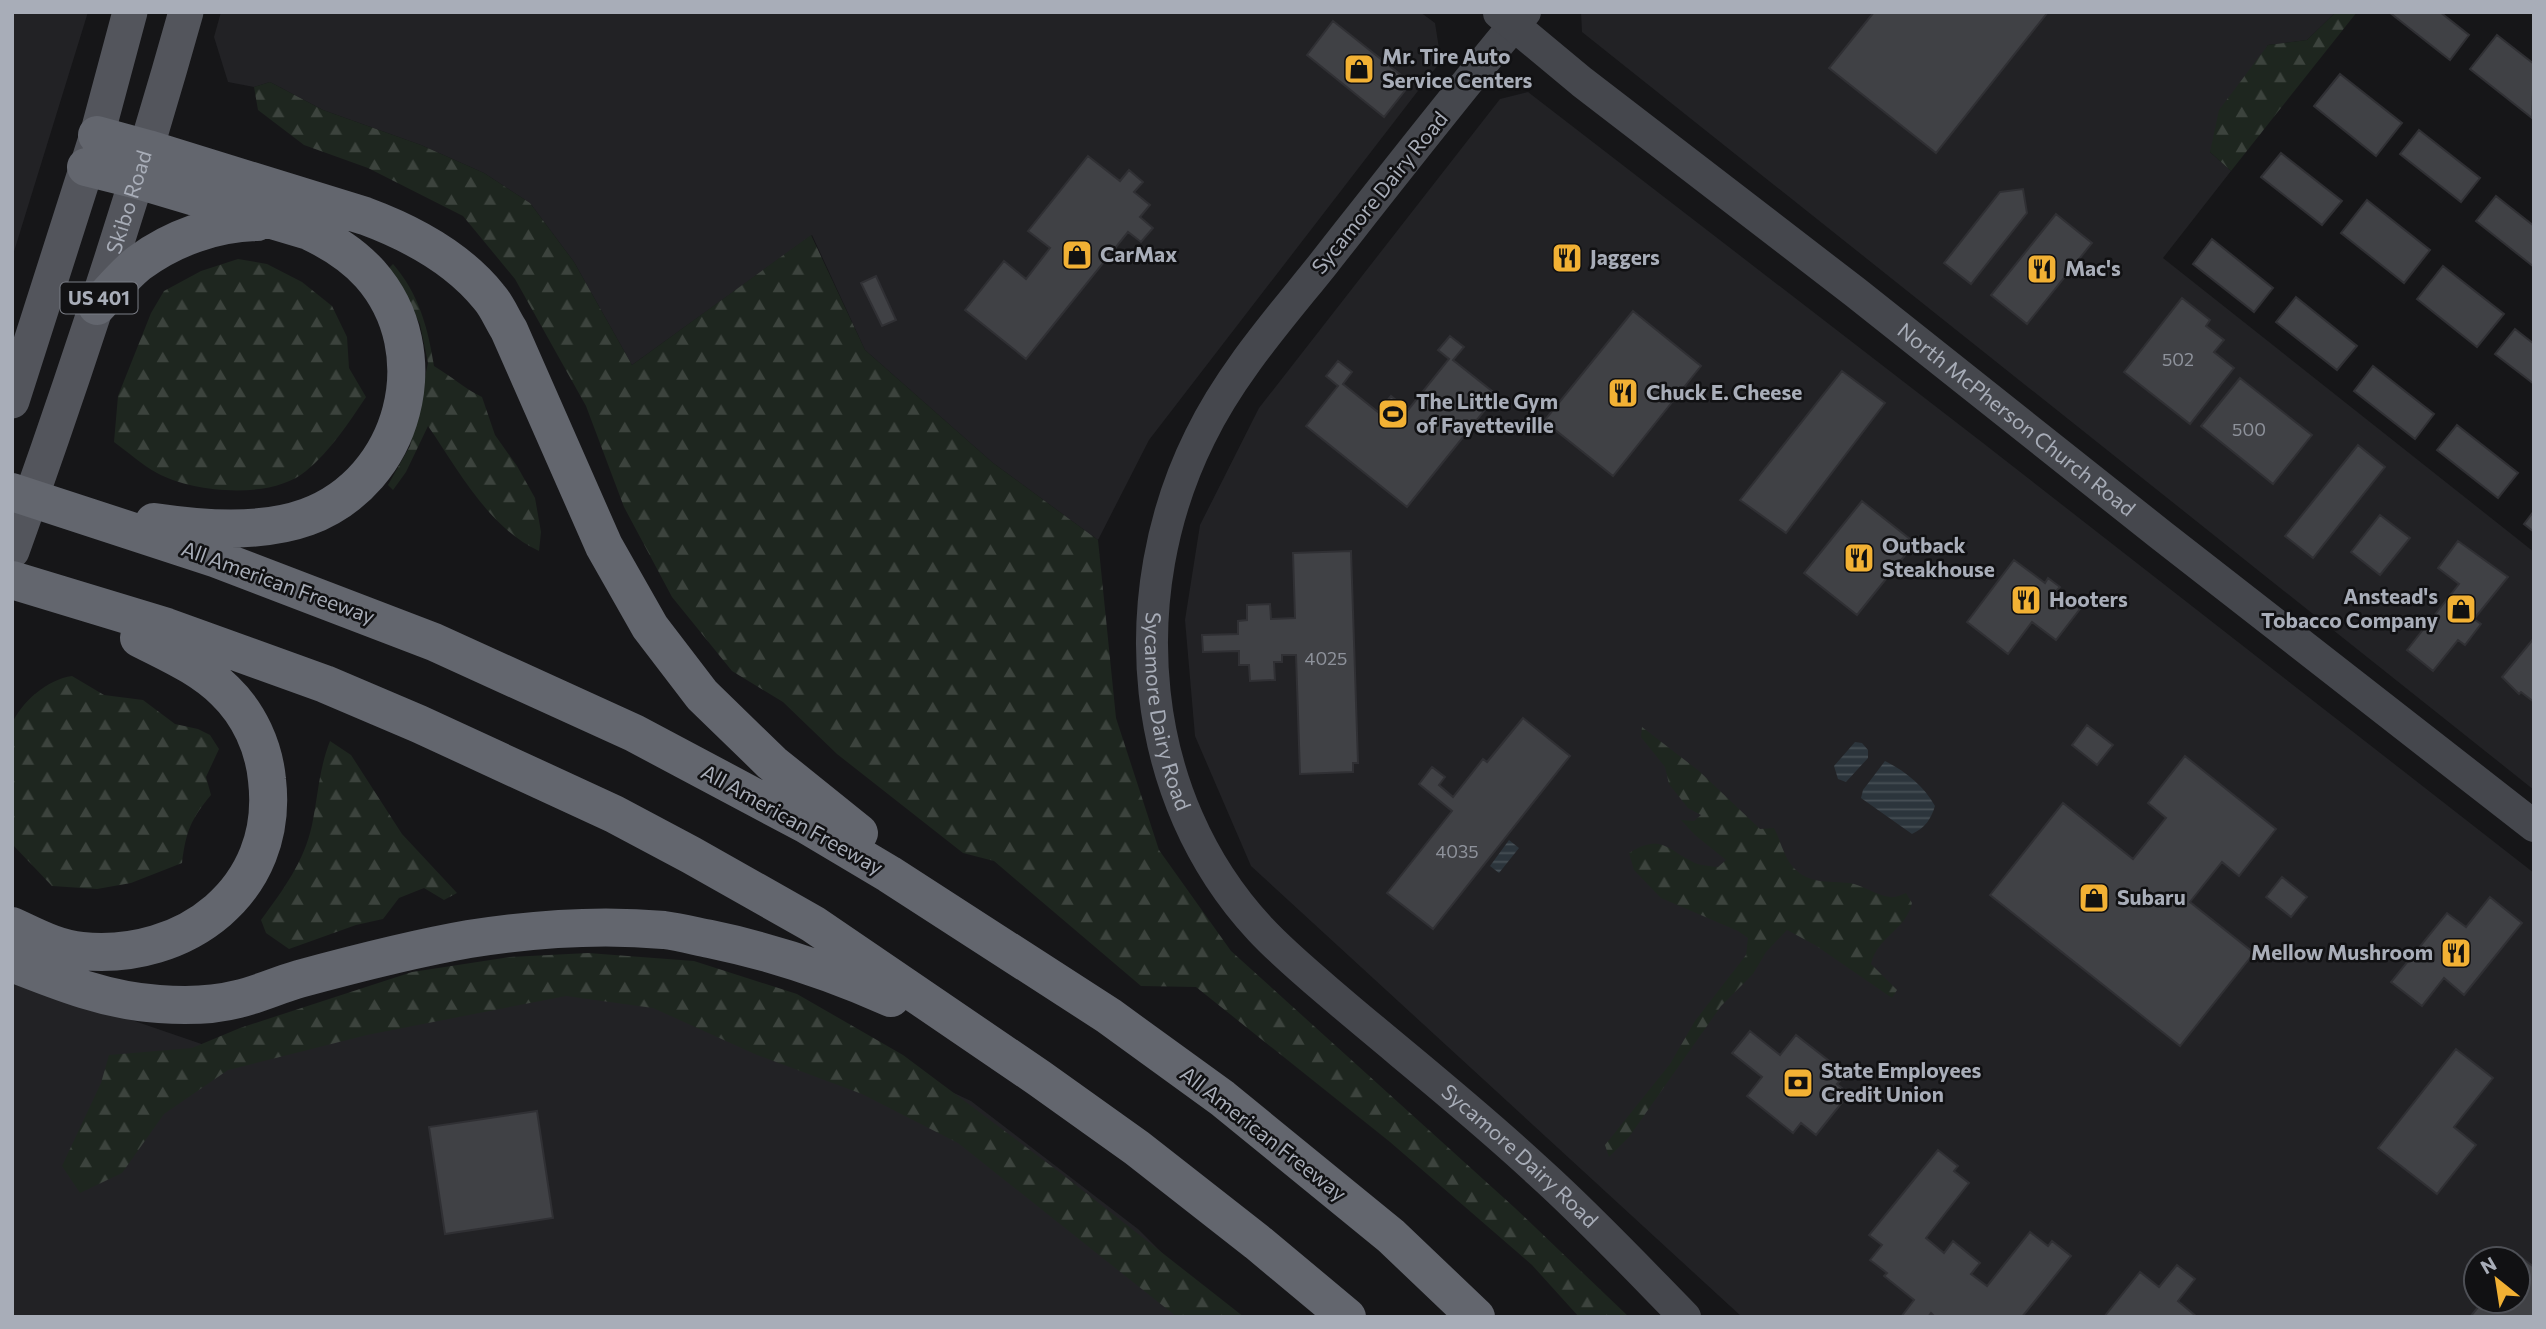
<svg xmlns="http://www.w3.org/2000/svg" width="2546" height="1329" viewBox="0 0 2546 1329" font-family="Commissioner,sans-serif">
<defs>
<pattern id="forest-firs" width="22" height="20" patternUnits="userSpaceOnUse" patternTransform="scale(1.75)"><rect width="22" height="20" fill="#1e261f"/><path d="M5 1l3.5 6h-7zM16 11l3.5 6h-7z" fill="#3c433d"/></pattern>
<pattern id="water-rules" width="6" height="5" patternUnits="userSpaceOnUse" patternTransform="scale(1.75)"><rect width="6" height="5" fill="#2c353c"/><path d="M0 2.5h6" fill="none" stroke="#485056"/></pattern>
</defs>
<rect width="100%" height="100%" fill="#161618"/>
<!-- built -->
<path fill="#222225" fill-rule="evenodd" d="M12 12H88L12 258Z
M221 12H1420L1435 23 1441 61 1149 440 1098 540 993 463 865 350 812 235 632 365 574 262 530 203 484 173 421 145 323 110 270 82 254 87 228 82 214 37Z
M1581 12H2336L2307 40 2268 45 2210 152 2231 171 2163 258 2534 552V790L1582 32Z
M1528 92 1983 443 2534 873V1317H1742L1251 866 1195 736 1185 620 1200 525 1259 408 1500 99ZM2476 1259H2518V1301H2476Z
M532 972 820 1030 971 1101 1138 1229 1226 1317H12V979L222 1051Z"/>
<!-- forest -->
<path fill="url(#forest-firs)" d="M2336 12H2357L2231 171 2210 152 2219 110 2268 45 2307 40Z
M270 82 323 110 421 145 484 173 530 203 574 262 632 365 811 235 865 350 993 463 1098 540 1116 718 1159 850 1231 951 1515 1208 1629 1317H1579L1532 1265 1390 1142 1196 987 1141 986 994 861 963 853 837 754 783 702 732 671 672 597 624 507 586 406 515 279 463 216 368 168 304 145 258 110 254 87Z
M238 259 267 264 302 282 332 306 347 337 349 368 366 397C348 424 331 450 306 471 272 500 194 493 157 473 142 465 128 452 114 442L118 396 151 313 164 291 201 271Z
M393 264C419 294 428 328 434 366 451 376 465 389 482 397L495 435 517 466 535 498 541 532 539 551C488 527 459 471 428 426L406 472 393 490 388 485 410 446 428 363 420 324 389 268Z
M72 676 104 695 143 700 175 724 198 729 210 735 219 749 206 777 211 795C191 819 186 831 182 863L131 883 97 889 52 886 12 844V724C21 702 48 679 72 676Z
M1642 727 1699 771 1760 829 1774 828C1782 843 1784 860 1797 871 1811 884 1832 881 1849 883 1863 885 1875 895 1890 897 1896 898 1900 895 1906 893L1912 903C1906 930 1877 937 1871 964L1897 990 1892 998 1815 945 1787 930 1766 952 1753 974 1721 1006 1629 1137 1609 1157 1605 1145 1670 1064 1695 1021 1746 955 1748 938 1738 931 1661 898 1634 870 1629 853C1662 833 1667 850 1695 863 1702 866 1711 866 1718 867L1726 860 1695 835 1681 820 1694 821 1701 815 1688 808 1669 784 1665 767 1641 737Z
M330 741 351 755 402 834 457 893 444 900 424 888 399 898 383 919 356 925 289 949 266 933 261 920C283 890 304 862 312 825 318 796 319 769 330 741Z
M588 953 694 961 797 994 903 1055 1058 1171 1244 1317H1177L958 1143 862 1094 757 1055 653 1008 566 996 367 1035 228 1070 164 1114 122 1173 80 1193 62 1166 101 1083 109 1055 192 1048 240 1028 412 972 510 957Z"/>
<!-- water -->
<path fill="url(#water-rules)" d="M1855 742 1862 743 1868 750V758L1846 782 1838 779 1834 766Z
M1885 761C1905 771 1924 786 1935 806 1931 819 1925 828 1912 834L1861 798 1863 790Z
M1509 840 1519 848 1499 873 1490 866Z"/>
<!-- building -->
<path fill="#404145" stroke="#303034" stroke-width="2" d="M1874 12H2048L1936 153 1829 68Z
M2389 12H2440L2469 35 2450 60Z
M1333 21 1411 83 1384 117 1307 55Z
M2497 35 2534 64 2532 118 2470 69Z
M2340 74 2402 123 2376 156 2314 106Z
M2419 130 2480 178 2461 202 2400 154Z
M2281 153 2342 201 2322 225 2261 177Z
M1088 156 1120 181 1129 170 1143 182 1134 192 1150 205 1140 217 1153 228 1141 242 1128 232 1026 359 965 310 1004 261 1026 279 1050 248 1028 231Z
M2023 189 2027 213 1971 284 1944 263 2000 192Z
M2496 196 2534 226V267L2476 221Z
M2367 200 2430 250 2404 283 2341 233Z
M2056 214 2092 243 2027 324 1991 295Z
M2212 239 2273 288 2254 312 2193 264Z
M2443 266 2504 314 2477 347 2417 299Z
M876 276 896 320 882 326 861 283Z
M2296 297 2357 346 2337 370 2276 322Z
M2182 298 2210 320 2206 326 2224 340 2214 352 2234 368 2190 424 2124 372Z
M1633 311 1701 366 1613 476 1544 421Z
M2515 329 2534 344V384L2495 354Z
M1450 336 1464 347 1453 360 1497 395 1407 507 1306 426 1338 386 1326 376 1338 361 1352 372 1343 384 1378 412 1391 396 1408 410 1449 359 1438 350Z
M2373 366 2434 414 2415 439 2354 391Z
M1842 371 1885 403 1786 533 1740 500Z
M2240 378 2312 435 2273 484 2201 426Z
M2457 425 2518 473 2498 498 2437 450Z
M2358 445 2385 467 2313 558 2285 536Z
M1862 501 1915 543 1857 615 1804 573Z
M2534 511V532L2524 524Z
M2380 515 2410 538 2380 575 2351 552Z
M2458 541 2508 577 2474 619 2481 624 2465 645 2458 640 2433 671 2407 650 2459 584 2438 568Z
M1351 551 1358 763H1353V772L1300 774 1296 655H1282V662H1274L1275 680 1250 681 1249 665H1239V651L1203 652 1202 635 1238 634V621L1247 620V605L1270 604 1271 619 1295 618 1293 553Z
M2014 560 2045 583 2048 578 2060 587 2056 591 2080 609 2056 640 2032 622 2008 654 1967 622Z
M2534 638V702L2521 692 2519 694 2502 677Z
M1523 718 1570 756 1433 929 1387 893 1452 811 1419 784 1432 767 1445 777 1439 785 1453 797 1483 759 1487 762Z
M2087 725 2113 745 2097 765 2072 745Z
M2185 756 2276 829 2239 876 2222 862 2190 902 2254 953 2180 1046 1990 895 2063 803 2133 859 2166 818 2148 803Z
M2282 877 2307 897 2291 917 2266 897Z
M2490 897 2522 923 2464 995 2444 978 2422 1006 2391 982 2447 913 2466 927Z
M1750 1031 1780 1055 1796 1035 1833 1064 1827 1071 1840 1081 1837 1084 1849 1094 1816 1135 1801 1123 1793 1133 1747 1096 1762 1077 1732 1053Z
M2456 1049 2493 1078 2454 1127 2476 1145 2437 1194 2378 1148Z
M537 1111 553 1218 445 1234 429 1127Z
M1938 1150 1958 1166 1954 1171 1969 1183 1926 1238 1944 1253 1953 1241 1980 1263 1971 1274 1987 1286 2030 1232 2048 1246 2052 1241 2071 1256 2022 1317H1935L1931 1313 1928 1317H1901L1914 1300 1884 1276 1887 1273 1870 1260 1882 1245 1869 1235Z
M2519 1256 2534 1267V1317H2470L2483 1301H2518L2516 1259Z
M2177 1265 2195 1279 2178 1301 2197 1317H2104L2140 1272 2159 1287Z"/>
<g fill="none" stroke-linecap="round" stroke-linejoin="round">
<!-- secondary -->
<g stroke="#45474d" stroke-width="32">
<path id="s1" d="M1525 12C1456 94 1390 179 1324 263 1280 318 1231 373 1200 437 1122 594 1137 797 1260 929 1286 957 1316 981 1345 1006 1410 1061 1477 1114 1539 1172 1590 1218 1637 1268 1685 1317"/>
<path id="s2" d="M1499 13 1582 82 1855 292 2161 535 2534 826"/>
</g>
<!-- primary -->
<g stroke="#53555c" stroke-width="35">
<path d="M12 401 97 135 130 12"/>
<path id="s3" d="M12 551C76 373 135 194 186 12"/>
</g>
<!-- highway -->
<path stroke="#63666e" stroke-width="38" d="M97 135 148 149 365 216C411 233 457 257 489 297 497 306 502 319 509 330L604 546 650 627 702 695 772 763 859 833
M86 167 138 180 309 231C332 242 352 254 370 274 439 352 405 481 307 517 260 534 202 529 154 522
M97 306C110 292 124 275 139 263 173 238 215 223 257 222
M12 492 217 559 434 642 634 733 805 824 889 874 1109 1016 1222 1098 1391 1236 1476 1317
M12 580 167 627 325 684 419 724 614 814 691 855 813 924 1039 1078 1137 1148 1257 1242 1347 1317
M12 926C34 936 57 949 82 951 185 961 280 890 267 780 264 747 249 714 225 691 201 667 168 653 139 638
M12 963C60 982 108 1001 159 1004 184 1006 215 1005 238 999 259 994 278 985 299 979 354 964 412 949 469 939 532 929 599 924 664 930 679 932 695 936 710 939 773 952 832 972 891 998"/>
</g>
<!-- icons -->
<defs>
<g id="shop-square" transform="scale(1.575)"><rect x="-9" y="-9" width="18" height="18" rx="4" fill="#f2b134" stroke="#111113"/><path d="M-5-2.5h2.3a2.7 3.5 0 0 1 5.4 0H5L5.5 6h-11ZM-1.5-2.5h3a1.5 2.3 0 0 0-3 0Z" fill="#111"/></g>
<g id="restaurant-square" transform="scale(1.575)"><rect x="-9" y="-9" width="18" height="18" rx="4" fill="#f2b134" stroke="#111113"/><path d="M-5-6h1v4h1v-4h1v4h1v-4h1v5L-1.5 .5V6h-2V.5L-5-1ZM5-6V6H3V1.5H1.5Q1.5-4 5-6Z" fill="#111"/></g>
<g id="stadium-square" transform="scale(1.575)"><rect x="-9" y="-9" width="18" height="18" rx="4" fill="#f2b134" stroke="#111113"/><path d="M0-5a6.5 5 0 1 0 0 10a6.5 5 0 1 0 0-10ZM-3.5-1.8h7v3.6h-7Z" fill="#111"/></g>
<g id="bank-square" transform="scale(1.575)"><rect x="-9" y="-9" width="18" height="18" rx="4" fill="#f2b134" stroke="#111113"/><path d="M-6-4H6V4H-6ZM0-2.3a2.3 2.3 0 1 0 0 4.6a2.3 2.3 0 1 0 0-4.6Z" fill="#111"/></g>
</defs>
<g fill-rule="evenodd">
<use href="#shop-square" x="1359" y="69"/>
<use href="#shop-square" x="1077" y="255"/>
<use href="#restaurant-square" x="1567" y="258"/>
<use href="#restaurant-square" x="2042" y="269"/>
<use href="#restaurant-square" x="1623" y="393"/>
<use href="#stadium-square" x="1393" y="414"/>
<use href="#restaurant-square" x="1859" y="558"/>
<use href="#restaurant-square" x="2026" y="600"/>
<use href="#shop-square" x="2461" y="609"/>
<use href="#shop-square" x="2094" y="898"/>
<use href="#restaurant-square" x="2456" y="953"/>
<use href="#bank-square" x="1798" y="1083"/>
</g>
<g text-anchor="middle" stroke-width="5" stroke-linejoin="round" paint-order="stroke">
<!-- number labels -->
<g font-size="18" fill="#8e929b">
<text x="2178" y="366">502</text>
<text x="2249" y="436">500</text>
<text x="1326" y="665">4025</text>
<text x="1457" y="858">4035</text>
</g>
<!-- shield labels -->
<rect fill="#111113" stroke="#7b7e86" stroke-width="2" x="60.5" y="282.5" width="77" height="31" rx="5"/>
<g font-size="19" font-weight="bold" fill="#a8adb8">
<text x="99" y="305">US 401</text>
</g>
<!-- poi labels -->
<g font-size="21" font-weight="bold" fill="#a8adb8" stroke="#111113" text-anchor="start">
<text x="1382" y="64">Mr. Tire Auto<tspan x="1382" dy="24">Service Centers</tspan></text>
<text x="1100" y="262">CarMax</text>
<text x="1590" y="265">Jaggers</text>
<text x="2065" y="276">Mac's</text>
<text x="1646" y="400">Chuck E. Cheese</text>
<text x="1416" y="409">The Little Gym<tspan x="1416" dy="24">of Fayetteville</tspan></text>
<text x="1882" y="553">Outback<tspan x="1882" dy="24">Steakhouse</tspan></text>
<text x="2438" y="604" text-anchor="end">Anstead's<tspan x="2438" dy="24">Tobacco Company</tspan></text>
<text x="2049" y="607">Hooters</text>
<text x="2117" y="905">Subaru</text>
<text x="2433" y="960" text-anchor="end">Mellow Mushroom</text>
<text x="1821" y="1078">State Employees<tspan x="1821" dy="24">Credit Union</tspan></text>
</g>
<!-- street labels -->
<g font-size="21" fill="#a8adb8" stroke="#111113">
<text transform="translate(1380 193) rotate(-51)" y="7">Sycamore Dairy Road</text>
<text dy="7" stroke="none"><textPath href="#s3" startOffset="368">Skibo Road</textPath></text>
<text dy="7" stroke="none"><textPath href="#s2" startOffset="658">North McPherson Church Road</textPath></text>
<text transform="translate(278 583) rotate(20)" y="7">All American Freeway</text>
<text dy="7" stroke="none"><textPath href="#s1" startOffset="819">Sycamore Dairy Road</textPath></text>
<text transform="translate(792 820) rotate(29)" y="7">All American Freeway</text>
<text transform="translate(1263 1134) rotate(38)" y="7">All American Freeway</text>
<text dy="7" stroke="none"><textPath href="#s1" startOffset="1407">Sycamore Dairy Road</textPath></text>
</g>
</g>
<!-- border -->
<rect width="2546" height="1329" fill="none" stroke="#a8adb8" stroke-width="28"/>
<!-- north arrow -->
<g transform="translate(2497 1280) rotate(330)"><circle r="33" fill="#111113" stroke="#4d4f55" stroke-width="2"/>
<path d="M0-5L12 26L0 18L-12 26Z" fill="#f2b134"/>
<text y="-10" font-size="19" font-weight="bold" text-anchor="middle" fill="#a8adb8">N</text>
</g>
</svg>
